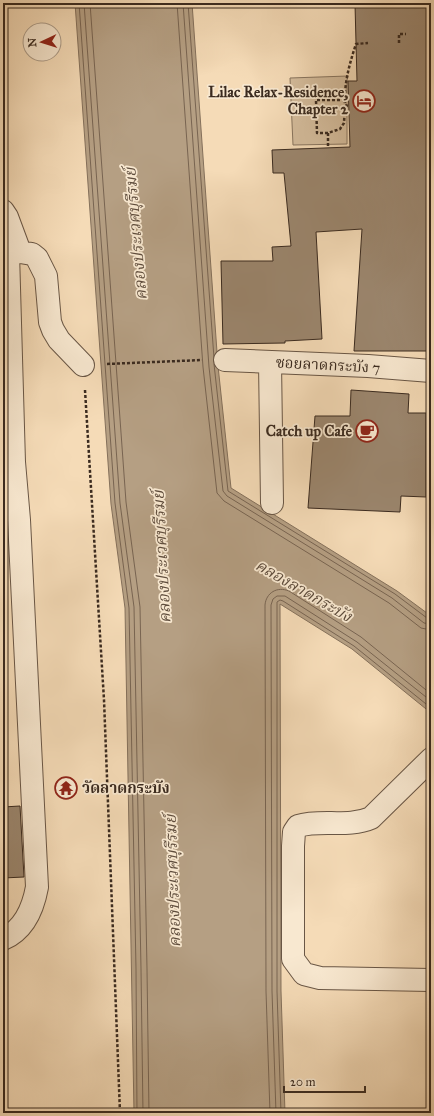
<svg xmlns="http://www.w3.org/2000/svg" width="434" height="1116" viewBox="0 0 434 1116" font-family="'IM FELL Great Primer','Noto Serif Thai',serif">
<rect width="100%" height="100%" fill="#f5dbb7"/>
<filter id="stains"><feTurbulence type="fractalNoise" baseFrequency=".005" numOctaves="4"/><feColorMatrix values="0 0 0 0 .2 0 0 0 0 .09 0 0 0 0 .02 0 0 0 .5 -.17"/></filter>
<radialGradient id="worn" r=".72"><stop offset=".6" stop-color="#630" stop-opacity="0"/><stop offset="1" stop-color="#630" stop-opacity=".3"/></radialGradient>
<!-- green -->
<path fill="#d5bd9d" stroke="#88745e" d="M348 76 347 80V144L293 145 290 78Z"/>
<!-- water -->
<path fill="#b59f83" stroke="#84705b" d="M75 3H192L218 366 231 488 397 591 431 616V713L352 649 280 604 281 991 285 1113H134L125 608 111 504Z"/>
<g fill="none" stroke-linecap="round" stroke-linejoin="round">
<!-- shore -->
<path stroke="#786451" stroke-width="1" d="M79 3 115 503 129 608 136 969 137 1113
M84 3 120 503 134 607 141 969 143 1113
M90 3 126 502 140 607 147 969 149 1113
M177 3 203 367 217 493 224 501 389 603 421 628 431 630
M183 3 209 367 223 491 227 496 392 598 424 623 431 624
M188 3 214 358
M214 364 228 491 395 594 427 618 431 619
M270 1113 266 991 265 605C266 593 277 586 289 591L361 637 431 694
M276 1113 272 991 271 605 273 599 277 596H285L357 642 431 701
M281 1113 277 991V602L280 600 283 601 354 646 431 708"/>
</g>
<!-- building -->
<path fill="#9b866e" stroke="#3a2a1f" d="M431 3V351H354L362 229 316 232 322 339 285 341V343L223 344 221 261H273L272 247 291 246 284 173H273L272 150 350 147 348 81H357L355 4Z
M351 390 409 394 408 413H426V497L401 496 400 512 308 508 315 416H350Z
M20 806 24 877 3 878V807Z"/>
<g fill="none" stroke-linecap="round" stroke-linejoin="round">
<!-- minor casing -->
<g stroke="#695645" stroke-width="24">
<path id="minor" d="M3 211 7 217 20 252
M3 254 20 252 32 254 37 258 46 276 50 322 53 330 59 340 83 365
M225 360 368 366 431 371
M270 362 272 503
M431 759 371 818C348 828 321 819 298 826L294 832 293 846V959L304 974 320 978 431 980
M3 939C24 930 33 909 37 887L19 520 14 462 8 253"/>
</g>
<!-- path -->
<path stroke="#3a2a1f" stroke-width="2.5" stroke-dasharray="3 2" stroke-linecap="butt" d="M399 43V34H406
M345 100H316L317 133H328L340 129 344 123 345 105
M348 106 345 105C344 84 349 65 356 44L368 43
M328 133V148
M107 364 202 360
M85 390 104 700 120 1113"/>
<!-- minor -->
<use href="#minor" stroke="#f8e8d0" stroke-width="22"/>
</g>
<!-- icons -->
<defs>
<g id="hotel-ring" transform="scale(1.15)"><circle r="9.5" fill="#f8e8d0" stroke="#8f2418" stroke-width="1.5"/><path d="M-6-4.5h1.5V1H6V5H4.5V3h-9V5H-6ZM-4 0a1.8 1.8 0 1 1 3.6 0ZM.5 0V-2.5h3Q6-2.5 6 0Z" fill="#8f2418"/></g>
<g id="cafe-ring" transform="scale(1.15)"><circle r="9.5" fill="#f8e8d0" stroke="#8f2418" stroke-width="1.5"/><path d="M-5.5-4.5H6V0H3Q3 3.5 0 3.5H-2.5Q-5.5 3.5-5.5 0ZM3-3.2v2h1.7v-2ZM-6 4.5H4V6H-6Z" fill="#8f2418"/></g>
<g id="temple-ring" transform="scale(1.15)"><circle r="9.5" fill="#f8e8d0" stroke="#8f2418" stroke-width="1.5"/><path d="M0-6L5-2H3V0L6.5 2.5H4V6H1.5V3h-3V6H-4V2.5H-6.5L-3 0V-2H-5Z" fill="#8f2418"/></g>
</defs>
<g fill-rule="evenodd">
<use href="#hotel-ring" x="364" y="101"/>
<use href="#cafe-ring" x="367" y="431"/>
<use href="#temple-ring" x="66" y="788"/>
</g>
<g text-anchor="middle" stroke-width="3.5" stroke-linejoin="round" paint-order="stroke">
<!-- poi labels -->
<g font-size="15" font-weight="bold" fill="#3a2a1f" stroke="#f8e8d0" text-anchor="end">
<text x="348" y="97">Lilac Relax-Residence,<tspan x="348" dy="17">Chapter 2</tspan></text>
<text x="352" y="436">Catch up Cafe</text>
<text x="82" y="793" text-anchor="start">วัดลาดกระบัง</text>
</g>
<!-- street labels -->
<g font-size="15" fill="#3a2a1f" stroke="#f8e8d0">
<text transform="translate(328 365) rotate(3)" y="5">ซอยลาดกระบัง 7</text>
</g>
<!-- water labels -->
<g font-size="16" font-style="italic" fill="#5f4d3d" stroke="#f8e8d0">
<text transform="translate(135 234) rotate(-95)" y="6">คลองประเวศบุรีรมย์</text>
<text transform="translate(161 557) rotate(-93)" y="6">คลองประเวศบุรีรมย์</text>
<text transform="translate(304 590) rotate(30)" y="6">คลองลาดกระบัง</text>
<text transform="translate(172 881) rotate(-92)" y="6">คลองประเวศบุรีรมย์</text>
</g>
</g>
<!-- margin -->
<rect width="434" height="1116" fill="none" stroke="#f5dbb7" stroke-width="16"/>
<rect x="4" y="4" width="426" height="1108" fill="none" stroke="#3a2a1f" stroke-width="2"/>
<rect x="8" y="8" width="418" height="1100" fill="none" stroke="#3a2a1f"/>
<!-- north arrow -->
<g transform="translate(42 42) rotate(266)"><circle r="19" fill="#f8e8d0" stroke="#ac9c89"/>
<path d="M0-3L7 15L0 10L-7 15Z" fill="#8f2418"/>
<text y="-6" font-size="11" font-weight="bold" text-anchor="middle" fill="#3a2a1f">N</text>
</g>
<!-- scale -->
<path d="M284 1086v6h81v-6" fill="none" stroke="#3a2a1f" stroke-width="2"/>
<text x="290" y="1086" font-size="12" fill="#3a2a1f" stroke="#f8e8d0" stroke-width="3" paint-order="stroke">20 m</text>
<rect width="100%" height="100%" filter="url(#stains)"/>
<rect width="100%" height="100%" fill="url(#worn)"/>
</svg>
